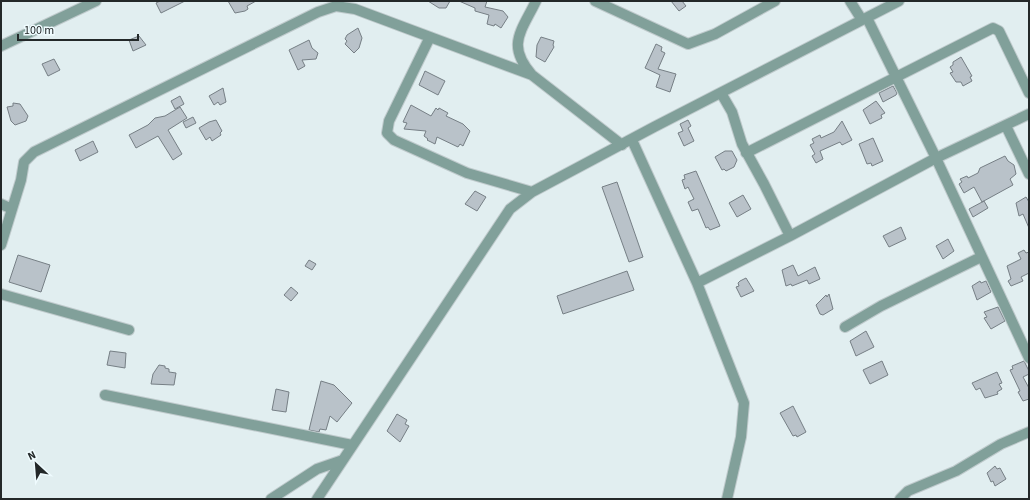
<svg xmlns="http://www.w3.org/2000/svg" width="1030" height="500" viewBox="0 0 1030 500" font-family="'Source Sans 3',sans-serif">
<rect width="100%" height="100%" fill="#e1eef0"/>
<!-- building -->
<path fill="#b9c2c9" stroke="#767f85" d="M160 1H185L161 13 156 3Z
M228 1H256L247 6 248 9 245 11 235 13Z
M428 1H450L446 8H439Z
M459 1H487L485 7 503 11 508 17 501 28 495 24 494 26 487 24 489 15 475 11V8Z
M671 1H682L686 6 679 11Z
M358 28 362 38 359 48 354 53 345 44 347 41 345 39 347 35Z
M139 36 146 45 133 51 129 40Z
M541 37 554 41 553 45 554 47 545 62 536 57 537 45Z
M309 40 312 48 318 53 316 59 302 60 305 66 298 70 289 50Z
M656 44 662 47 661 51 665 53 658 69 676 74 670 92 656 87 660 75 645 68Z
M961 57 972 76 970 77 972 81 963 86 961 82H956L950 73 953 72 950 67 953 65V62Z
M54 59 60 70 48 76 42 64Z
M425 71 445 81 438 95 419 85Z
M893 86 897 93 896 95 883 102 879 93Z
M223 88 226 102 220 105 218 102 214 105 209 96Z
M180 96 184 104 175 109 171 101Z
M876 101 885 113 881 115 882 118 870 124 863 110Z
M13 103 20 104 28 116 26 121 15 125 11 121 7 107 13 106Z
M411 105 431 116 436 108 438 110 439 108 448 113 446 116 463 124 470 131 463 146 460 144 458 147 437 137 435 144 427 140 428 139 424 136 426 131 404 129 407 123 403 122Z
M180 107 187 118 168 130 182 154 173 160 158 136 136 148 129 135 148 125 155 118 165 116Z
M193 117 196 123 186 128 183 122Z
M216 120 222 131 220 133 221 135 212 141 210 137 206 140 199 128 209 122Z
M688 120 691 126 688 128 694 141 684 146 678 133 683 131 680 124Z
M842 121 852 140 842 145 840 142 820 151 823 159 816 163 812 156 815 154 810 145 814 143 812 139 820 135 821 138 834 132Z
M873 138 883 161 872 166 871 163 867 164 859 144Z
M93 141 98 152 80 161 75 150Z
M725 151H732L737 160 734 167 726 171 724 169 722 170 715 157Z
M1005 156 1008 161 1014 165 1016 174 1010 179 1013 185 982 202 974 187 964 193 959 184 962 182 960 179 967 176 968 178 978 173 980 168Z
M696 171 720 226 710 230 708 227 706 228 698 209 692 211 688 202 694 199 688 187 685 189 682 180 685 179 684 175Z
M617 182 643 257 629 262 602 187Z
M475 191 486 197 477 211 465 204Z
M743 195 751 209 737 217 729 203Z
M1026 197 1029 202V228L1023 214 1019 216 1016 203Z
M984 201 988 208 973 217 969 209Z
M901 227 906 239 889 247 883 236Z
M948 239 954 251 943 259 936 246Z
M1024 250 1026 253 1029 252V273L1021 277 1023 281 1011 286 1008 281 1011 279 1007 266 1021 259 1018 253Z
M18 255 50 265 41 292 9 282Z
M309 260 316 264 312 270 305 266Z
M793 265 798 276 815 267 820 279 809 284 807 280 792 286 791 284 786 286 782 270Z
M627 271 634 290 563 314 557 296Z
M746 278 754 291 741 297 736 287 739 286 738 283 740 281Z
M980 281 981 283 986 281 991 292 977 300 972 286Z
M291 287 298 293 291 301 284 295Z
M829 294 833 309 823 315 820 314 816 305 826 295 827 297Z
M998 307 1005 321 991 329 984 318 987 317 984 312Z
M866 331 874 347 856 356 850 341Z
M110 351 126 353 125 368 107 365Z
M882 361 888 375 870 384 863 370Z
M1024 361 1029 371V374L1023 377 1029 388V399L1023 401 1018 392 1020 391 1010 370 1013 369 1012 366Z
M159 365 165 366V368L169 369V372L176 373 174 385 151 384 153 374Z
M997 372 1002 383 999 384 1002 389 997 392 998 394 985 398 980 388 976 390 972 383Z
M321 381 334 385 352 403 337 422 330 416 326 430 320 429 319 432 309 430Z
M276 389 289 392 286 412 272 410Z
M793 406 806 432 797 437 796 435 793 436 780 413Z
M397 414 407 420 405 424 409 426 400 442 387 431Z
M995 466 997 469 1000 468 1006 479 995 486 993 481 991 482 987 473Z"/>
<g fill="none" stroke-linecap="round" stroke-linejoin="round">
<!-- minor casing -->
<g stroke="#bfcacc" stroke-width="12">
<path id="minor" d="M536 1C521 32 506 45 532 75L622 145
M595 1 688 44 715 34 775 1
M850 1 862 20
M867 18 936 158 1029 358
M430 37 389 121 387 133 394 140 467 173 532 192
M1 46 96 1
M721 93 732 112 742 144 764 184 790 236
M1006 126 1029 174
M632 140 697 283 744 403 741 437 727 499
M746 153 993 28 999 31 1029 93
M1 204 12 209
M1 245 21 180 24 162 34 152 318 12 336 6 355 9 532 75
M697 283 790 236 936 158 1029 114
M1 294 129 330
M845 327 881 306 981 257
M105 395 352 445
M271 499 317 469 343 460
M317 499 510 209 532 192 654 127 899 1
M900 499 908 491 956 471 1001 444 1029 432"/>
</g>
<!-- minor -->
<use href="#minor" stroke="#81a09a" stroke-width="10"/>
</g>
<!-- border -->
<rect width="1030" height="500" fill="none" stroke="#232829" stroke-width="4"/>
<!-- north arrow -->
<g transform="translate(36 464) rotate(334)" stroke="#effbfe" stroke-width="3" paint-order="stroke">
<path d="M0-3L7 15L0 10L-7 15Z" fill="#232829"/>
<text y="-6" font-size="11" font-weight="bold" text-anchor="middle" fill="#232829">N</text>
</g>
<!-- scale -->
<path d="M18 34v6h120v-6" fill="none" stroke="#232829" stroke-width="2"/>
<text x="24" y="34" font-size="12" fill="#232829" stroke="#effbfe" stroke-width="3" paint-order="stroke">100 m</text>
</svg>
